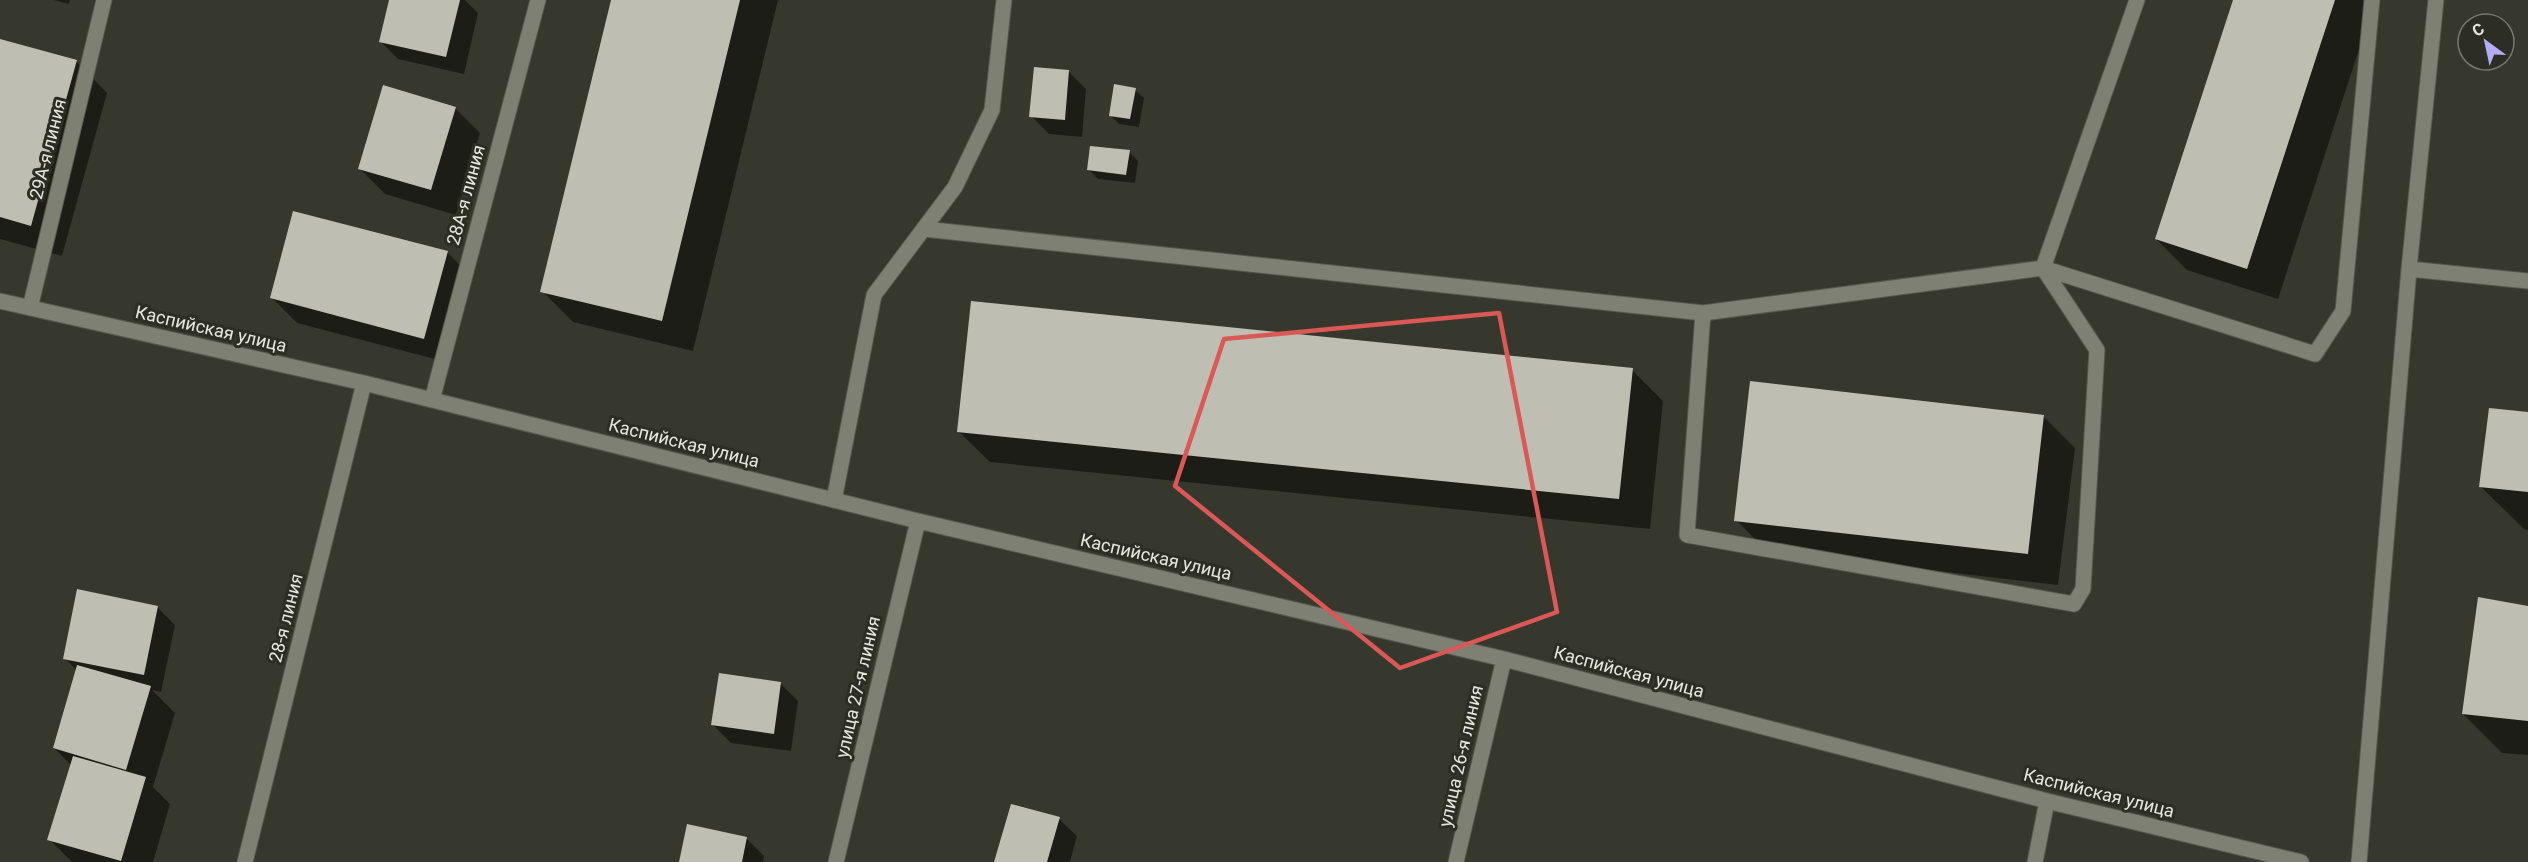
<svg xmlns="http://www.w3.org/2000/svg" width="2528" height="862" viewBox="0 0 2528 862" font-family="Roboto,sans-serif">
<rect width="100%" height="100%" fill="#37382d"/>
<!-- shadow -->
<path fill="#0007" d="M54 0H70L69 4Z
M390 0H465L478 13 464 74 398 59 381 42Z
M612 0H778L693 351 573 322 542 291Z
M2234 0H2375L2278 299 2187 270 2156 239Z
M0 40 76 61 107 93 62 256 0 239Z
M1068 71 1086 89 1082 137 1049 134 1031 116Z
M1135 90 1144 98 1139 127 1119 124 1110 115Z
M455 108 480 133 456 215 385 194 359 168Z
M1129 152 1138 161 1135 183 1098 179 1089 170Z
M447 252 472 277 450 363 297 323 272 298Z
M1632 370 1663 401 1650 529 990 462 958 431Z
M2528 414V530L2524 529 2480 486Z
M2044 417 2075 448 2058 585 1767 551 1736 520Z
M157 607 175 625 161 692 152 690 175 713 153 787 170 804 153 862H72L49 839 71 765 54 748 77 671 65 658Z
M2528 608V755L2502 753 2463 714Z
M780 683 798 701 791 751 731 743 713 725Z
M1059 819 1077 836 1070 862H996Z
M746 838 764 856 763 862H681Z"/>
<!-- building -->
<path fill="#bebfb2" d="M389 0H460L446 57 379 42Z
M611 0H740L662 321 540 292Z
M2233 0H2335L2247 269 2155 239Z
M0 39 77 60 31 226 0 217Z
M1034 67 1069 70 1065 120 1029 117Z
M1114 84 1136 88 1130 119 1109 116Z
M383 85 456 107 431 190 358 169Z
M1090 146 1130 150 1126 175 1087 170Z
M293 211 448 251 424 339 270 298Z
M971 301 1633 368 1619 499 957 432Z
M1750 381 2044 415 2028 554 1734 521Z
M2489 408 2528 412V492L2479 487Z
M77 589 158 606 144 675 63 659Z
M2478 597 2528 606V721L2462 714Z
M77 665 151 686 126 770 53 748Z
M719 673 781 682 774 734 711 725Z
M73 756 146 777 121 861 47 840Z
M1011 804 1060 817 1047 862H994Z
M687 824 747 837 742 862H679Z"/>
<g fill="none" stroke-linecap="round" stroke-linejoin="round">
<!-- lane casing -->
<g stroke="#56574e" stroke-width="17">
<path id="lane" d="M924 229 1703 313 1687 535 2074 604 2083 589 2097 350 2043 268 2137 0
M2409 269 2528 281
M1703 313 2043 268 2315 354 2343 311 2372 0
M834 500 874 295 955 187 992 110 1004 0
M2359 862 2409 269 2436 0"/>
</g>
<!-- street casing -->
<g stroke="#56574e" stroke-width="17">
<path id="street" d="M0 301 364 383 918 521 1504 659 2047 801 2301 862
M30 308 104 0
M432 400 538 0
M245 862 364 383
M836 862 918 521
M1456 862 1504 659
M2035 862 2047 801"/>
</g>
<!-- lane -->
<use href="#lane" stroke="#7e8074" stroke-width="15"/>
<!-- street -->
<use href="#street" stroke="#7e8074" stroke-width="15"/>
</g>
<!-- marked area -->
<path fill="none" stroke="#da5856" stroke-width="4.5" stroke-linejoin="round" d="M1499 313 1557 612 1400 668 1175 486 1224 339Z"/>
<g text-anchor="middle" stroke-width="6" stroke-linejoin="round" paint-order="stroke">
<!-- street labels -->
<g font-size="18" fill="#e7e7e1" stroke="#2d2e23">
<text transform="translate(48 149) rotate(-76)" y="6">29А-я линия</text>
<text transform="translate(466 195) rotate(-75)" y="6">28А-я линия</text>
<text transform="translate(211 329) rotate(13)" y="6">Каспийская улица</text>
<text transform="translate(684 443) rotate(14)" y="6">Каспийская улица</text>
<text transform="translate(1156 557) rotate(13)" y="6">Каспийская улица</text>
<text transform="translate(286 618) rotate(-76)" y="6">28-я линия</text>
<text transform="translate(1629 672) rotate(15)" y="6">Каспийская улица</text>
<text transform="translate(858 687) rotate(-77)" y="6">улица 27-я линия</text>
<text transform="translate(1461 756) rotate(-77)" y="6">улица 26-я линия</text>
<text transform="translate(2099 793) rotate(14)" y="6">Каспийская улица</text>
</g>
</g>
<!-- north arrow -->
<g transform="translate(2486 42) rotate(327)"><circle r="28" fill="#2d2e23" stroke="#77786f" stroke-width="1.5"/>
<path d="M0-4.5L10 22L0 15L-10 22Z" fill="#b3adf9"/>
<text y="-9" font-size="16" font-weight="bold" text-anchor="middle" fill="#e7e7e1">С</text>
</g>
</svg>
